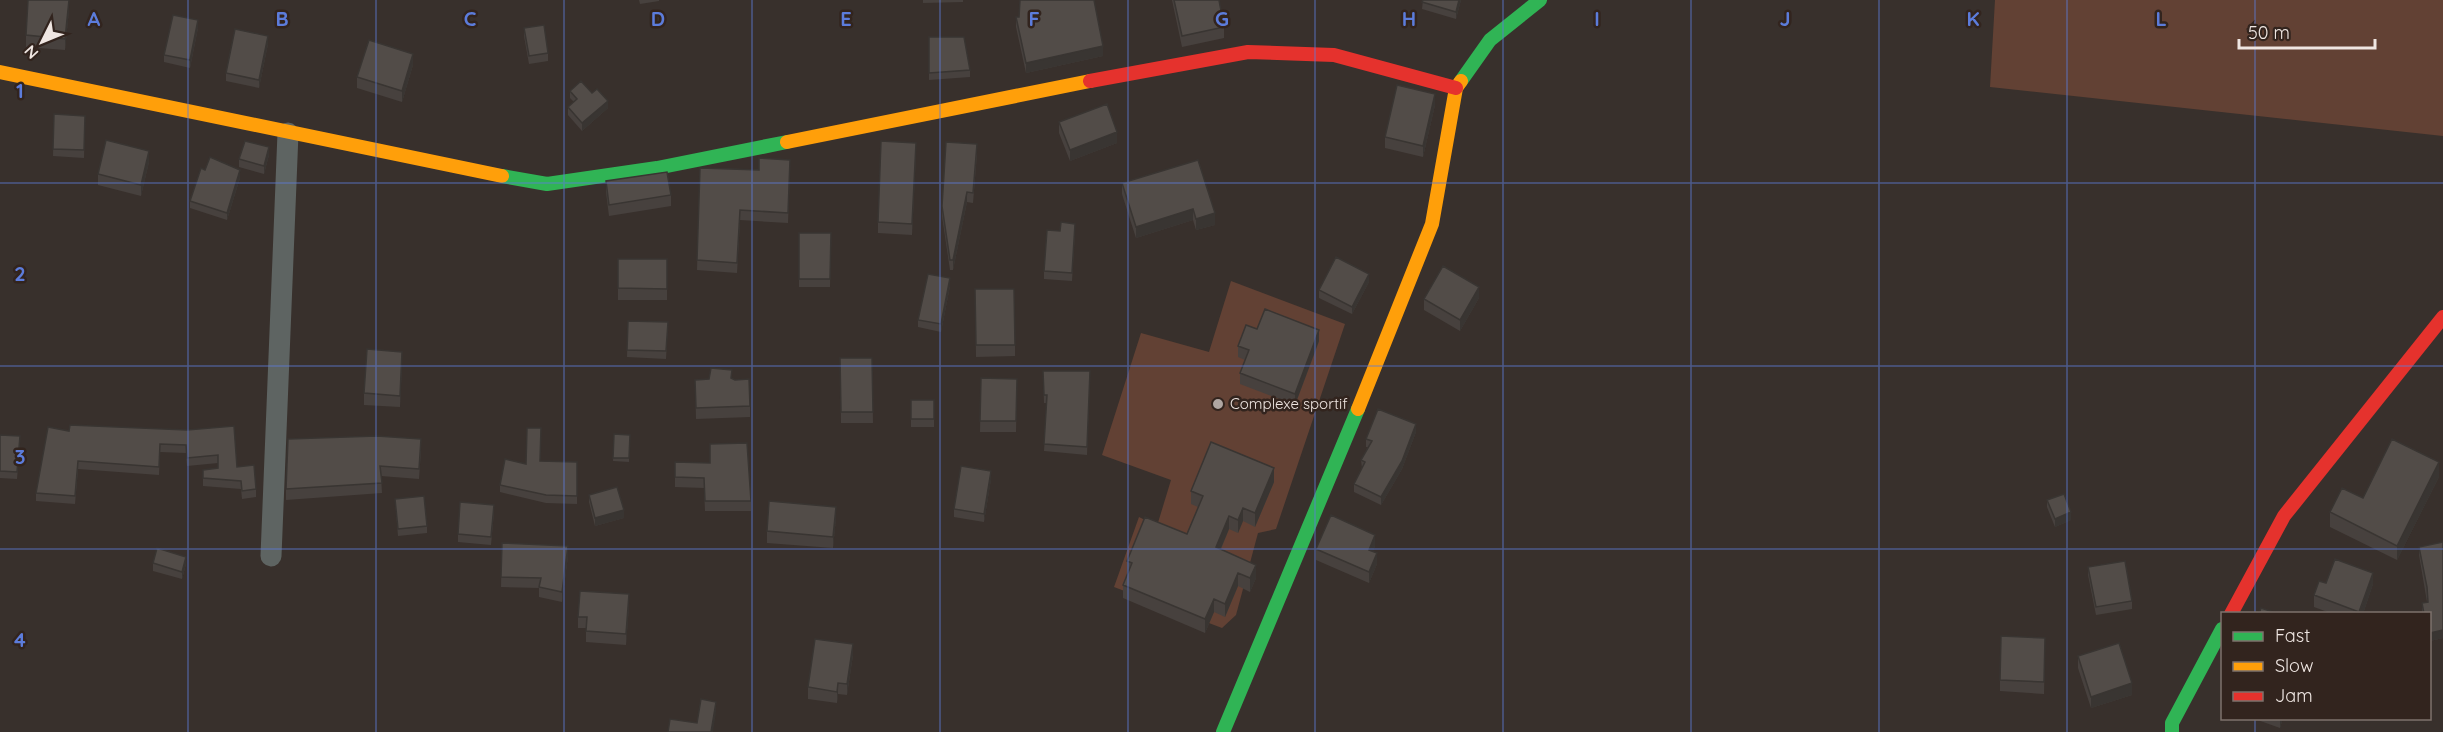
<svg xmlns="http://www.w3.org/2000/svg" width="2443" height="732" viewBox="0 0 2443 732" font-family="Quicksand,sans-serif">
<rect width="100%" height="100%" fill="#38302c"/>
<!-- green -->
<path fill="#624134" d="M1995 0H2443V136L1990 87Z
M1231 281 1345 324 1276 529 1258 533 1236 615 1222 628 1114 587 1139 517 1157 526 1171 480 1102 455 1141 333 1209 352Z"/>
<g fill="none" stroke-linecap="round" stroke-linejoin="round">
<!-- street -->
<path stroke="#5e6462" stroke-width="21" d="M271 556 288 133"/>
<!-- fast -->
<path stroke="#30b455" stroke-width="14" d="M1461 81 1490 40 1540 0
M502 176 547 184 657 168 787 142
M1223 732 1358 409
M2172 732V723L2222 629"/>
<!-- slow -->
<path stroke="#ff9f0a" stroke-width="14" d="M0 72 502 176
M787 142 1090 81
M1358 409 1432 224 1456 88 1461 81"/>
<!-- jam -->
<path stroke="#e5322d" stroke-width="14" d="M1090 81 1248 52 1334 55 1456 88
M2231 614 2284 516 2443 317"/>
</g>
<!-- wall -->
<path fill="#47413e" d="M639 0H659V1L640 4Z
M923 0H963V2L923 3Z
M1172 0H1219L1224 27V38L1182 47Z
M1423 0H1461L1456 19 1422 9Z
M69 10 65 50 26 47V35Z
M1016 17 1103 56 1026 73 1016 27Z
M198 28 190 68 164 62V55Z
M524 28 548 53V61L529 64 524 36Z
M929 37 970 70V77L929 80Z
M268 44 259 88 226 81V73Z
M413 65 402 102 357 88V77Z
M570 91 592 93 608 108 582 131 568 115V107L574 102 570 98Z
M1435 105 1423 157 1385 148V137Z
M54 114 85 116 84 158 53 156Z
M1059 122 1117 143 1070 161 1059 133Z
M916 154 912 235 878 233V222Z
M977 154 973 203 967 202 953 270H950L942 216V206Z
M269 155 264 174 239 167V159Z
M1198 160 1215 225 1196 230 1193 220 1136 238 1122 194V183Z
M149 162 141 196 98 185V174Z
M700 168 790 170 788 223 740 220 737 273 697 270Z
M240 178 227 220 190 208V201Z
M606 181 671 195V206L609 216 606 192Z
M1075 231 1072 281 1044 279V271Z
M799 233H831L830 287H799Z
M618 259H667V300H618Z
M1369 282 1352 314 1319 298V290Z
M950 286 941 332 918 327V320Z
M975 289 1015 345V356L976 357Z
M1479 298 1460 331 1424 310V299Z
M628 321 668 322 666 359 627 357Z
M1319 341 1295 405 1240 384V373L1245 360 1238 357V346Z
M840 358H872L873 423H841Z
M402 363 400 407 364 405V393Z
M1043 371H1090L1087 455 1044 451 1047 403H1044Z
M981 378 1017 379 1016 432H980Z
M732 379 750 406V417L696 419 695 380Z
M911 400H934V427H911Z
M187 430 237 467 256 489V497L242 499 241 489 203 486V470L218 468V463L187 466 186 453 160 452 159 475 78 469 75 504 36 501V493L69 431Z
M1416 432 1402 469 1381 505 1354 492V484L1362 468 1361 460 1368 447H1366V439Z
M614 434 630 435 629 462 613 461Z
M0 435 20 444 17 479 0 478Z
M421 450 419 479 381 476 382 493 286 500V489Z
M540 461 577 462V504L546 503 500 492V485L526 464Z
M675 462 751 501V511H705L704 488 675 487Z
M2439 477 2397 560 2330 527V512L2363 498Z
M991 479 984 522 954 517V509Z
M1274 482 1255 527 1243 521 1238 533 1229 529 1221 549 1256 578 1250 592 1238 586 1225 617 1214 612 1205 633 1123 598V585L1127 574V561L1187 534 1198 507 1191 504V491Z
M589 495 624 518 595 526 589 502Z
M395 499 427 526V533L398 536Z
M2047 500 2071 520 2055 527 2047 507Z
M494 512 491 545 458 542V534Z
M836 518 833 548 767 543V531Z
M502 543 568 556 562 602 539 597V588L501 587Z
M1375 546 1373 551 1377 564 1369 583 1316 560V549Z
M2419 547 2443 638 2430 641V614H2423L2422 611V603L2427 602 2419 555Z
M153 563 186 564 182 579 153 571Z
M2088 567 2132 601V609L2096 615 2088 575Z
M2326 583 2373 584 2363 614H2333L2314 607V595Z
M629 606 626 645 586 642V628H578V617Z
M2045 649 2044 694 2000 691V680Z
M853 655 847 695 838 694 837 703 808 699V687Z
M2078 656 2132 695 2091 708 2078 668Z
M2252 718H2283L2280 728Z"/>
<!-- shaded-wall -->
<path fill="#393532" d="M69 0V10L65 50V39Z
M1459 0H1461L1456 19V12Z
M198 20V28L190 68V60Z
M268 36V44L259 88V80Z
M1103 46V56L1026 73V63Z
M413 54V65L402 102V91Z
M1435 94V105L1423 157V146Z
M608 101V108L582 131V123Z
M1117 132V143L1070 161V150Z
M916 143V154L912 235V224Z
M269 147V155L264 174V166Z
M149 151V162L141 196V185Z
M240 170V178L227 220V213Z
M967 192V202L953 270V260Z
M1193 209V220L1136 238V227Z
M1215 213V225L1196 230V219Z
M1369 274V282L1352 314V307Z
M950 278V286L941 332V324Z
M1479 287V298L1460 331V320Z
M1319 330V341L1295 405V394Z
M402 352V363L400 407V396Z
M1416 424V432L1402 469 1381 505V497Z
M2439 462V477L2397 560V546Z
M1274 468V482L1255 527V513Z
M991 471V479L984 522V514Z
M836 507V518L833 548V537Z
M1243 508V521L1238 533V520Z
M624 510V518L595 526V518Z
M2071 512V520L2055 527V519Z
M1229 516V529L1216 560V547Z
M1375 535V546L1369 561V550Z
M568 546V556L562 602V592Z
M1377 553V564L1369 583V572Z
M186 557V564L182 579V572Z
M1256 565V578L1250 592V578Z
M1238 573V586L1225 617V604Z
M2373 573V584L2363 614H2359Z
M629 594V606L626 645V634Z
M1214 599V612L1205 633V619Z
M2443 630V638L2430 641V633Z
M853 644V655L847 695V684Z
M838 683V694L837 703V692Z
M2132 683V695L2091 708V697Z
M716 702V712L713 732H711Z
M2280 718H2283L2280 728Z"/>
<!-- building -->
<path fill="#524c48" stroke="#393532" stroke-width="1.5" d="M28 0H69L65 39 26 35Z
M1020 0H1094L1103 46 1026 63 1016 17H1019Z
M1174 0H1219L1224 27 1182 36Z
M1423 0H1459L1456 12 1422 2Z
M173 15 198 20 190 60 164 55Z
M544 25 548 53 529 56 524 28Z
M235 29 268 36 259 80 226 73Z
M929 37H964L970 70 929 73Z
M369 40 413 54 402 91 357 77Z
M581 81 592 93 597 89 608 101 582 123 568 107 577 99 570 91Z
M1397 85 1435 94 1423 146 1385 137Z
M1107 104 1117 132 1070 150 1059 122Z
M54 114 85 116 84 150 53 149Z
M106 140 149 151 141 185 98 174Z
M245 141 269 147 264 166 239 159Z
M881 141 916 143 912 224 878 222Z
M946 142 977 144 973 193 967 192 953 260H950L942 206Z
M210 157 240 170 227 213 190 201 201 168 205 170Z
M759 158 790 160 788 213 740 210 737 263 697 260 700 168 759 170Z
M1198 160 1215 213 1196 219 1193 209 1136 227 1122 183Z
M667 172 671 195 609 205 606 181Z
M1061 222 1075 224 1072 273 1044 271 1047 230 1060 231Z
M799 233H831L830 279H799Z
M1336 257 1369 274 1352 307 1319 290Z
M618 259H667V289L618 288Z
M1443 266 1479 287 1460 320 1424 299Z
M928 274 950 278 941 324 918 320Z
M975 289H1014L1015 345H976Z
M1265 309 1319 330 1295 394 1240 373 1249 350 1238 346 1246 325 1257 329Z
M628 321 668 322 666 351 627 350Z
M367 349 402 352 400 396 364 393Z
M840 358H872L873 412H841Z
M711 368 732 370 731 378 735 380 749 379 750 406 696 408 695 380 709 379Z
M1043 371H1090L1087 447 1044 444 1047 395H1044Z
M981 378 1017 379 1016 421H980Z
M911 400H934V419H911Z
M1378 409 1416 424 1402 461 1381 497 1354 484 1365 462 1361 460 1372 441 1366 439Z
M70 425 187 430 234 426 237 467 254 465 256 489 242 491 241 481 203 478V470L218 468V455L187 458 186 445 160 444 159 467 78 461 75 496 36 493 48 427 69 431Z
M527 428H541L540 461 577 462V496L546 495 500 485 505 459 526 464Z
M614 434 630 435 629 458H613Z
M0 435 20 436 17 472 0 471Z
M377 436 421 439 419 469 380 466 382 483 286 489 288 439Z
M2392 439 2439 462 2397 546 2330 512 2342 488 2363 498Z
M1211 442 1274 468 1255 513 1243 508 1238 520 1229 516 1216 547 1256 565 1250 578 1238 573 1225 604 1214 599 1205 619 1123 585 1132 563 1127 561 1145 517 1187 534 1203 496 1191 491Z
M747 443 751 501H705L704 478 675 477V462L710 463V444Z
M961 466 991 471 984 514 954 509Z
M617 487 624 510 595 518 589 495Z
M2064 494 2071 512 2055 519 2047 500Z
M424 496 427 526 398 529 395 499Z
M769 501 836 507 833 537 767 531Z
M460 502 494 505 491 537 458 534Z
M1331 515 1375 535 1369 550 1377 553 1369 572 1316 549Z
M2443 542V630L2430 633V614H2424L2422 603 2428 602 2427 587 2419 547Z
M502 543 568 546 562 592 539 587 541 578 501 577Z
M157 548 186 557 182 572 153 563Z
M2335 559 2373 573 2359 612 2314 595 2319 581 2326 583Z
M2125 561 2132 601 2096 607 2088 567Z
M580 591 629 594 626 634 586 631 587 617H578Z
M2261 608 2279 614H2259Z
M2001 636 2045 638 2044 682 2000 680Z
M815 639 853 644 847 684 838 683 837 692 808 687Z
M2119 643 2132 683 2091 697 2078 656Z
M701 699 716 702 711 732H668L670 719 697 723Z"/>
<!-- grid -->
<path fill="none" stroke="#5c7cdb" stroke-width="1.5" stroke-opacity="0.55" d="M188 0V732M376 0V732M564 0V732M752 0V732M940 0V732M1128 0V732M1315 0V732M1503 0V732M1691 0V732M1879 0V732M2067 0V732M2255 0V614M0 183H2443M0 366H2443M0 549H2443M2255 718V732"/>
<!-- markers -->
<circle fill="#afa6a2" stroke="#32241e" stroke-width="2" cx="1218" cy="404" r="6"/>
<g text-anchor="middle" stroke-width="5" stroke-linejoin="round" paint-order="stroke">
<!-- poi labels -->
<g font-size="15" fill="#efe6e2" stroke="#32241e" text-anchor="start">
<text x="1230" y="409">Complexe sportif</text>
</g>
</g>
<g font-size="20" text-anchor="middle" font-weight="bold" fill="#5c7cdb" stroke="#32241e" stroke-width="5" stroke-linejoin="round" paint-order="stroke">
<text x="94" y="26">A</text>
<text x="282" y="26">B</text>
<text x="470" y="26">C</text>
<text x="658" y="26">D</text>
<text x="846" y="26">E</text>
<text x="1034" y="26">F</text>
<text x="1222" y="26">G</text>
<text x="1409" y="26">H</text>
<text x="1597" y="26">I</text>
<text x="1785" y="26">J</text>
<text x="1973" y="26">K</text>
<text x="2161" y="26">L</text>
<text x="20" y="98">1</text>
<text x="20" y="281">2</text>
<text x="20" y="464">3</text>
<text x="20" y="647">4</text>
</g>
<!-- legend -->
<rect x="2221" y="612" width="210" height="108" fill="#32241e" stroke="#7e726c" stroke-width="1.5"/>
<rect x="2233" y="632" width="30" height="9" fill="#30b455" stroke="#7e726c" stroke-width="1.5"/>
<text x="2275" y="642" font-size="18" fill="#efe6e2">Fast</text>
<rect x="2233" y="662" width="30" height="9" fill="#ff9f0a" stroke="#7e726c" stroke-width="1.5"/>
<text x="2275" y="672" font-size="18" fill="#efe6e2">Slow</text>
<rect x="2233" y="692" width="30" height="9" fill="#e5322d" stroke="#7e726c" stroke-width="1.5"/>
<text x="2275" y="702" font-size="18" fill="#efe6e2">Jam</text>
<!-- north arrow -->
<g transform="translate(42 42) rotate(227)" stroke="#32241e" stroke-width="4.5" paint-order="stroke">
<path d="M0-4.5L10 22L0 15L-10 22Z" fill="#efe6e2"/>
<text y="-9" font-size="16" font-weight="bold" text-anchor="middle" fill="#efe6e2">N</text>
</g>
<!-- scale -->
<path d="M2239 39v9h136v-9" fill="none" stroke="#efe6e2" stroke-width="3"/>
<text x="2248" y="39" font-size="18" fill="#efe6e2" stroke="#32241e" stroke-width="4.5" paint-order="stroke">50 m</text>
</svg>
